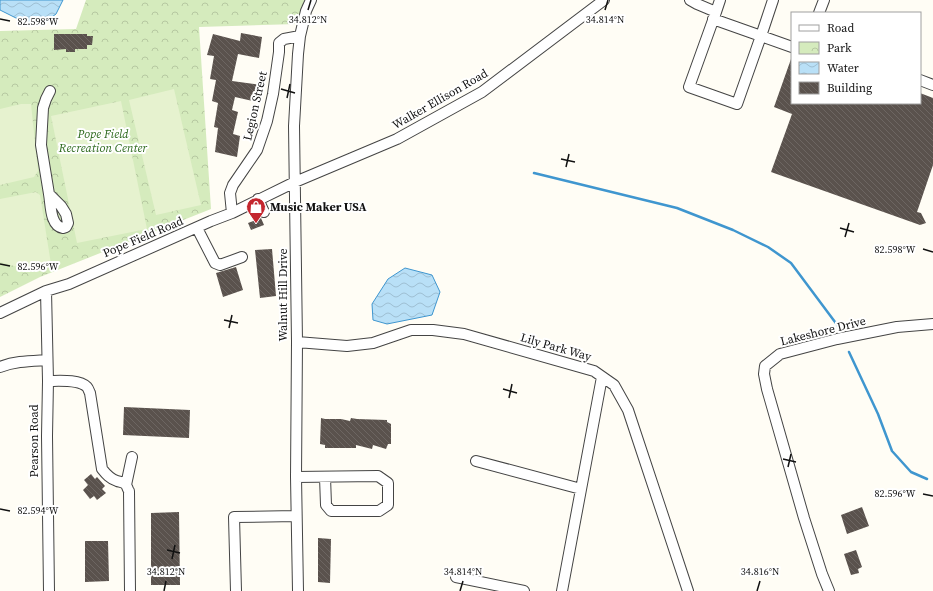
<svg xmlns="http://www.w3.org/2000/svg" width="933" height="591" viewBox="0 0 933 591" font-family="'Source Serif 4',serif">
<defs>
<pattern id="park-crowns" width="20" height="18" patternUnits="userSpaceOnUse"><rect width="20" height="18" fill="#d5ebbd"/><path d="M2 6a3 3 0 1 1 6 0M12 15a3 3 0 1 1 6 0" fill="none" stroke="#b6c8a1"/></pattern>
<pattern id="water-waves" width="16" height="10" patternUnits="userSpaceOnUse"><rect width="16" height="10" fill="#b9e0f7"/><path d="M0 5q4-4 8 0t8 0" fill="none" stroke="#9ebfd3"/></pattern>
<pattern id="building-back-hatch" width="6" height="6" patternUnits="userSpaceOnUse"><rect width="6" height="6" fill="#5a524d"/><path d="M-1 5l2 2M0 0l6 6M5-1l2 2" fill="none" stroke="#6d6662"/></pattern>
</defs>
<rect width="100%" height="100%" fill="#fffdf5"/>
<!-- park -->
<path fill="url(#park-crowns)" d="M86 0H306L297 24 199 27 211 209 40 277 0 297V31L76 29Z"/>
<!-- pitch -->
<path fill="#e6f2cf" d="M174 89 201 205 156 215 129 100Z
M121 101 147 229 77 243 51 116Z
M21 104H31L38 171 34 177 0 185V109Z
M36 192 40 195 51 264 33 267 21 268 0 262V199Z"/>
<!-- water -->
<path fill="url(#water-waves)" stroke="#3f96cf" d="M0 0H63L56 14 45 22 28 24 0 10Z
M405 268 432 275 440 292 432 315 387 324 373 320 372 304 388 279Z"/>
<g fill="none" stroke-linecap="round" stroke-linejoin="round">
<!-- stream -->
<path stroke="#3f96cf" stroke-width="2.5" d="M534 173 677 208 733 230 768 247 791 263 838 326
M849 352 878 414 892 451 911 472 927 479"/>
</g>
<!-- building -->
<path fill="url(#building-back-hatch)" d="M241 33 262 37 259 58 238 54 232 81 261 85 257 102 235 97 232 110 238 112 233 134 240 136 237 157 215 152 218 128 214 127 218 103 212 101 216 80 210 79 214 56 207 55 213 34 240 41Z
M54 34H87V36H93L92 45H87V49H75V52H66V49L54 50Z
M791 59H792V103H920V93L933 98V165L917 212 921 213 926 223 920 225 771 172 792 114 774 107Z
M261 218 264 225 251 230 248 223Z
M272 249 276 296 260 298 255 250Z
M236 267 243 290 223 297 216 273Z
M124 407 190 410 189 438 123 435Z
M321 418 325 419H341L350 421 351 418 357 419 387 420V422L391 424V444H388L386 449 373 445 372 449 356 445V448H325V445L320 444Z
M91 474 95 479 97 477 105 486 102 489 106 493 97 500 94 496 90 499 83 490 88 485 84 480Z
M862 507 869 526 847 534 841 515Z
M179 512 180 585H151V513Z
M318 538 331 539 330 583 318 582Z
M85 541H108L109 581 85 582Z
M856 550 862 567 858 569 859 573 851 575 844 554Z"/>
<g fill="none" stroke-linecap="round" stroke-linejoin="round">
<!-- minor casing -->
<g stroke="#444" stroke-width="12">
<path id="minor" d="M690 0 697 4 716 12 720 0
M773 0 761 36 792 47
M819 13 824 0
M713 19 761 36 737 104 689 87 716 12
M920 80 933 85
M49 194C51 205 50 226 63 228L66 227 68 223 66 214 61 206 49 194 41 145 43 108 46 99 50 91
M258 199 264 212
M232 213 230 193 233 185 257 150 267 121 273 94 279 52V43L284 39 300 36
M197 228 215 263 220 265 242 257
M46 291 48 381 47 436 49 591
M0 313 46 291 69 284 211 221 232 213 295 182 397 139 482 92 604 0
M297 342 347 346 373 343 411 330H433L464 334 594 371 614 385 628 410 688 591
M0 367C15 361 31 361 47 360
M48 381C58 381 79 379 87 387 88 388 89 391 90 393L102 469C106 474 110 479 117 481 120 482 124 482 126 485 127 486 128 490 129 491L130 591
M476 461 581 489
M296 477 378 476 388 483V505L379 511H331L326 505 325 477
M126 485 132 457
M456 577 524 591
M236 591 234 517 296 516
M298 591 296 477 297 342 294 126 298 54 300 36 306 11 311 0
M562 591 602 377
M829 591 822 574 804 518 767 389 764 374 765 366 780 354 837 339 897 327 933 324"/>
</g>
<!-- minor -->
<use href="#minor" stroke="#fff" stroke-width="10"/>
</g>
<!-- ticks -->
<path fill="none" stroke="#111" stroke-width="1.5" d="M308 10 311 0M605 10 608 0M0 19 10 21M281 89 295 93M287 98 290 84M561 159 575 162M566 167 569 154M840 228 854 232M845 237 849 223M923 249 933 252M0 264 10 266M224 320 238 323M229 328 232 315M503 389 517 393M509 398 512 384M783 459 796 462M788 467 791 454M923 494 933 496M0 509 10 511M167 550 180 553M172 559 175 545M164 591 166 581M460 591 463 581M757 591 760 581"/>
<!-- icons -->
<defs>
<g id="shop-pin" transform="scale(1)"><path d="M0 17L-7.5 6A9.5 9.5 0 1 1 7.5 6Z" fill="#c4262e" stroke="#fff"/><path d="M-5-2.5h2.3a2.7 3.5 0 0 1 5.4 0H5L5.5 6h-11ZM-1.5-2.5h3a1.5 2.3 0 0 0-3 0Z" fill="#fff"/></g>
</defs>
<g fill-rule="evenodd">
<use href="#shop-pin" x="256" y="207"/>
</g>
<g text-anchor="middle" stroke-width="4" stroke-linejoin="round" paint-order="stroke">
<!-- street labels -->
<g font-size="12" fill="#111" stroke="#fff">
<text transform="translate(440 99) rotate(-30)" y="4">Walker Ellison Road</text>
<text transform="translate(255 106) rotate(-77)" y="4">Legion Street</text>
<text transform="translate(143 237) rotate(-23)" y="4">Pope Field Road</text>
<text transform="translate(283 295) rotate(-90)" y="4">Walnut Hill Drive</text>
<text transform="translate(823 331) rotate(-14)" y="4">Lakeshore Drive</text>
<text transform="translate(556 347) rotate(16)" y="4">Lily Park Way</text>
<text transform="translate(34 441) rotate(-90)" y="4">Pearson Road</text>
</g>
<!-- park labels -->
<g font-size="12" font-style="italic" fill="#2f6b1f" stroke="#fff">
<text x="103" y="138">Pope Field<tspan x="103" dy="14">Recreation Center</tspan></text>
</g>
<!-- poi labels -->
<g font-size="12" font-weight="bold" fill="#111" stroke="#fff" text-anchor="start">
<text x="270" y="211">Music Maker USA</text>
</g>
</g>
<g font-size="10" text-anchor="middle" fill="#111" stroke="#fff" stroke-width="4" stroke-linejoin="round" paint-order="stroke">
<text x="308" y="23">34.812°N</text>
<text x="605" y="23">34.814°N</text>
<text x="38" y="25">82.598°W</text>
<text x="895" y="253">82.598°W</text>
<text x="38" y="270">82.596°W</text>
<text x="895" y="497">82.596°W</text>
<text x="38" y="514">82.594°W</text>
<text x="166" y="575">34.812°N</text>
<text x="463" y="575">34.814°N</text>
<text x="760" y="575">34.816°N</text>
</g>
<!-- legend -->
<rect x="791" y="12" width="130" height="92" fill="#ffffff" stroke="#a0a0a0"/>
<rect x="799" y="25" width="20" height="6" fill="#ffffff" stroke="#a0a0a0"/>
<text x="827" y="32" font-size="12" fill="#111111">Road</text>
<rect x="799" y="42" width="20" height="12" fill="url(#park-crowns)" stroke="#a0a0a0"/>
<text x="827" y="52" font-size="12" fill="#111111">Park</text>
<rect x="799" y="62" width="20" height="12" fill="url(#water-waves)" stroke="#a0a0a0"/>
<text x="827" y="72" font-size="12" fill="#111111">Water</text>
<rect x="799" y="82" width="20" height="12" fill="url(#building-back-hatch)" stroke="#a0a0a0"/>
<text x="827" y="92" font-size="12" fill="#111111">Building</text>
</svg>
